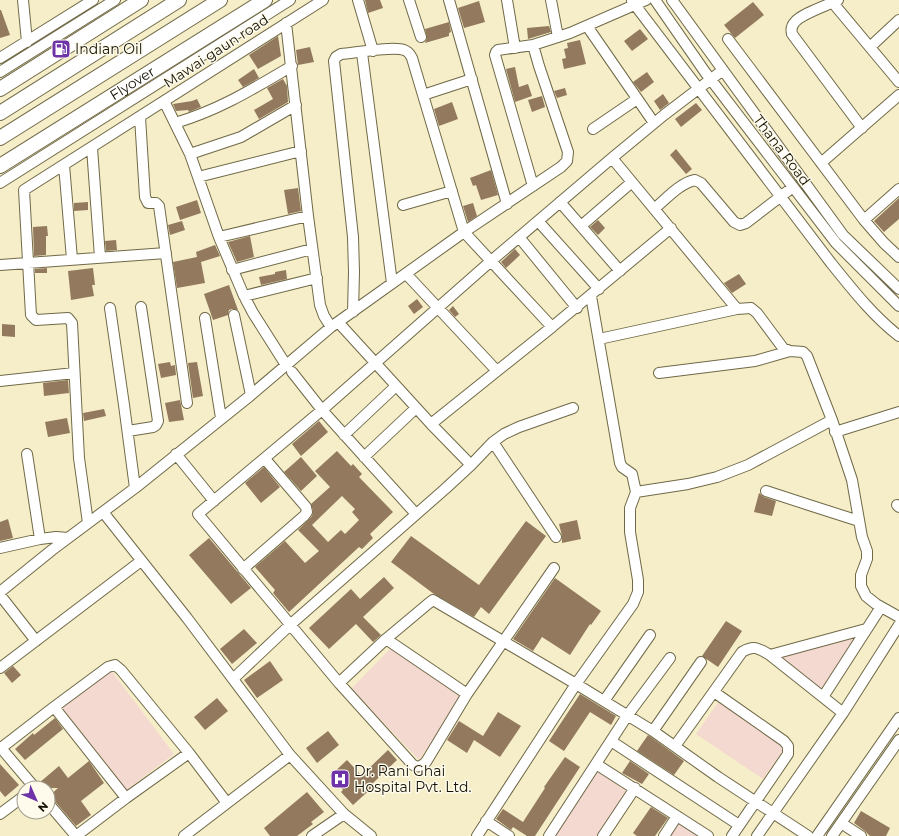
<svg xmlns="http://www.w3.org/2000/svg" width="899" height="836" viewBox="0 0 899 836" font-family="Montserrat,sans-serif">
<rect width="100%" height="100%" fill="#f5eec8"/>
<!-- green -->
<path fill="#f4d9d1" d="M860 634 822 693 775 655Z
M392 647 463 695 419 760 351 689Z
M110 669 174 754 125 791 61 706Z
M719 701 786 746 763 779 696 734Z
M597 771 628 792 598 836H554Z
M678 822 698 836H669Z"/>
<!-- building -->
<path fill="#93795e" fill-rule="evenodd" d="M365 0H380L383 8 368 13Z
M479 1 485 22 464 28 458 8Z
M753 2 764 15 735 38 724 25Z
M0 10H1L10 35 0 38Z
M449 22 451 32 449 33V36L425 43 427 38 425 29Z
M549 26 551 32 528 39 527 28Z
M640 29 648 39 632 51 624 41Z
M278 36 281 56 258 69 249 55Z
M580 40 586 64 564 69 562 59 566 58 564 49 568 48 567 43Z
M310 47 314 62 298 65 296 50Z
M515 67 519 87 528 84 532 96 515 102 506 69Z
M254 69 259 78 243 87 238 80Z
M647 72 654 82 641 92 633 82Z
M283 79 287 86 288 102 259 119 254 110 273 99 267 88Z
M565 88 567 95 557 98 554 91Z
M663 94 669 103 660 110 654 101Z
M542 96 545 107 532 112 528 100Z
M197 99 201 107 189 112 188 110 176 111 173 104 192 101Z
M452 102 458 119 439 126 434 109Z
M696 103 702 110 681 127 675 119Z
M676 149 692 169 686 174 670 155Z
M491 170 498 195 481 200 476 185 473 186 470 178Z
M298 188 301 211 288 214 284 190Z
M899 198V219L884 232 874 221Z
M197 200 201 213 180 220 176 207Z
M88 202V210L74 211V203Z
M473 203 477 216 468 222 463 206Z
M598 220 605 228 598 235 590 227Z
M182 221 185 230 170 235 168 225Z
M47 226 48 236H46V255L34 256 33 227Z
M250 236 254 257 237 262 228 242Z
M116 240 117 250 106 251 105 241Z
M215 245 220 256 201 262 205 283 177 288 173 262 197 257 196 252Z
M515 249 520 255 506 268 501 262Z
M47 268V273H35V269Z
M93 268 95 285H92L94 296 71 300 68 271Z
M286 270 287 279 261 285 259 277 275 274V272Z
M739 274 746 284 732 293 724 283Z
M229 285 238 310 232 309 229 310 228 315 213 320 204 294Z
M417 299 423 307 414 314 408 306Z
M453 306 459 314 455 317 449 310Z
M2 324 15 325V337L2 336Z
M170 362 171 366 175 365 176 375 161 378 158 364Z
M197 362 203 396 193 398 188 363Z
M68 380 69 393 44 396 43 383Z
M180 400 184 420 169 422 165 403Z
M104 409 106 416 84 421 83 413Z
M67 418 70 433 48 437 45 422Z
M319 421 328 432 301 456 292 444Z
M337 451 351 466 353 464 362 474 359 477 393 512 370 534 373 538 362 549 359 547 289 612 273 593 275 590 255 567 285 541 305 563 319 551 298 530 312 516 313 511 311 504 330 487 315 471ZM342 496 355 509 352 512 359 520 345 534 341 530 328 542 312 525Z
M301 457 317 476 301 491 284 472Z
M264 467 280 487 261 503 245 483Z
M759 493 764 497 776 501 772 516 754 512Z
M8 519 13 538 0 541V522Z
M577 520 581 539 562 543V536L559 524Z
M526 521 546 536 489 614 481 607 474 617 434 594 391 562 411 536 479 585Z
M209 538 251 588 231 604 189 555Z
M384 577 394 588 363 617 381 635 373 642 356 624 329 649 309 628 351 589 360 599Z
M555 578 601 611 591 625 590 624 570 655 542 637 533 651 513 639Z
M726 621 742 631 718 667 702 656Z
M244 629 257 643 232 664 220 649Z
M270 661 283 680 257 698 244 680Z
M13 666 21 675 12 683 4 673Z
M580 694 616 716 611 725 590 712 564 751 549 741Z
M217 698 228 711 205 730 194 717Z
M498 712 521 726 500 757 474 740 467 753 447 740 459 721 483 736Z
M55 718 63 729 25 760 15 749 33 733 34 735Z
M328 731 339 745 317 763 306 748Z
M648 735 684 761 674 775 637 751Z
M388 750 397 760 372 784 374 786 353 805 341 792 343 790 330 776 347 760 360 774 362 773 363 774Z
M565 757 580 767 535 836H527L513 827 511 830 496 819 503 809 523 822 545 788 544 787Z
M89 761 104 783 81 801 91 815 76 826 53 799 49 796 58 788H42L39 783 59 766 68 778Z
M630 761 649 774 642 784 622 773Z
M0 764 19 785 5 797 0 791Z
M307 792 324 812 311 822 313 824 297 836H270L264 828Z
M651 807 668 818 655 836H637L633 833Z
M861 811 890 828 886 836H870L865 831 854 823Z"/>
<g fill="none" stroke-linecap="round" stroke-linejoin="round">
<!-- minor casing -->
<g stroke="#706948" stroke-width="12">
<path id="minor" d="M23 0 27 42
M358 0 373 51
M409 0 421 37
M449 0 507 204
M507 0 515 48
M551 0 558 37
M655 0 705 72 836 243 899 306
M672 0 843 235 899 289
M838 0C828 5 801 14 795 22 791 26 791 30 792 34L862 128
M632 1 831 263C852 289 873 316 899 336
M833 3 899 82
M286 23 308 216 320 305 324 316 331 327
M587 26 654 123
M728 39 864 220 884 243 899 257
M870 47 899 20
M362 53 392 283
M0 58 93 0
M0 72 115 0
M472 79 423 95 464 232 552 327 671 228
M164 101 190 154 219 237 244 296 253 313 286 365
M140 117 145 197 148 203H156L159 206 187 403
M175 123C219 110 253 89 292 66
M593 129 637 99
M92 148 100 257
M190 154 241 137 296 105
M612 158 737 309 751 308 757 313 783 348 790 351 803 352 807 356 832 420 852 480 862 537 867 551V559L861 575V586L866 596 876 604 899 617
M821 163 899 95
M64 165 72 259
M198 177 301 151
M0 183 290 0
M533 186 495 55 496 52 498 50 533 45
M560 202 620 271
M403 205 452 191
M654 209C666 199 680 183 695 180L701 183 734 222 740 225 746 223 793 187
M864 220 899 189
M538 221 599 289
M581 226 632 182
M219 237 308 216
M519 237 577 308
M0 265 166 253
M232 270 312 249
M409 277 497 371
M244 296 317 278
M110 308 124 405 135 488
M353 312 354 272 353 237 334 61 336 57 341 54C354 53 394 46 404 50 408 51 410 54 412 58L423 95
M234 315 251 395
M205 318 221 418
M338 322 431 424
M599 339 737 309
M292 372 322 410 416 514
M659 373 755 361 790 351
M0 381 74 373
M128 431 153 427 156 425 158 421 141 307
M835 432 899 412
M344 435 396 386
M493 442 556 537
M27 454 40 539
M176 454 214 501
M364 457 416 408
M471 465 431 424 552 327
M766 491 809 505 859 521
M636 492 688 484 717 477 748 465 832 420
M897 505 899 507
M103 512 187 618 290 755 344 814 371 836
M88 523 79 458 72 323 68 318 36 320 31 315 24 190 323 0
M0 548 40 539 56 537 68 538
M554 568 467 694 426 762C421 766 419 768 413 765L339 683 198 514 322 410 491 261 612 158 664 115 723 70
M243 569 304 516 307 512 306 507 265 459
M0 592 52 550 135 488 251 395 331 327 464 232 561 167 567 161 568 152 539 66 533 45 570 33 646 0
M0 595 36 641
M386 639 467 694
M770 655 866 629
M0 668 141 561
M233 679 290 625 445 489 471 465 493 442 504 434 519 427 573 408
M339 683 386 639 429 603 433 600 576 684 653 731 718 777 808 836
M714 692 784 741 788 746V754L732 836
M823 697 881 607
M604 701 650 635
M653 731 701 662
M611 741 739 825
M675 746 742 652C754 645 758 648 770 655L843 713
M0 747 1 748 54 707
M1 748 35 788
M189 753 126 798 54 707 108 667 115 665 121 670 189 753 227 803
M596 764 708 836
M48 803 76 836
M0 814 24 796
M486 821 509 836
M841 823 861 836
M76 836 126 798
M184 836 290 755
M312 836 344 814
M477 836 576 684 633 604 638 592V580L630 532V508L636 492 632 474 622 467 620 463 591 296
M549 836 627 716 670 658
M603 836 635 788
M664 836 677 816
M757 836 843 713 899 625
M817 836 899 718
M832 836 899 740"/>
</g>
<!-- highway casing -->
<g stroke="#706948" stroke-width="16">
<g id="highway">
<path d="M0 89 141 0"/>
<path d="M0 113 179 0"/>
<path d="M0 138 220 0"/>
<path id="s1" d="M0 166 265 0"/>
</g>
</g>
<!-- minor -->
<use href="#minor" stroke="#fff" stroke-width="10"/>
<!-- highway -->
<use href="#highway" stroke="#fff" stroke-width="14"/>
</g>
<!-- icons -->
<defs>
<g id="fuel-square" transform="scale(1)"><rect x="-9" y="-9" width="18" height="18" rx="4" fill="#6e33a9" stroke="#fefbec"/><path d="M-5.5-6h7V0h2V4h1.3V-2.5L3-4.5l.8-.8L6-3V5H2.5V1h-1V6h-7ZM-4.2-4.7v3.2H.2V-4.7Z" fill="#fff"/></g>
<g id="hospital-square" transform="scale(1)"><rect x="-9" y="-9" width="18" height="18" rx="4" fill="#6e33a9" stroke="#fefbec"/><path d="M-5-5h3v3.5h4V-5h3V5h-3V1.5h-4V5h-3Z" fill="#fff"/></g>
</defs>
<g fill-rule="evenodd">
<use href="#fuel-square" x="61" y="49"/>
<use href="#hospital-square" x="340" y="779"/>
</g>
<g text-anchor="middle" stroke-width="3" stroke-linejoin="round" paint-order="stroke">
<!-- poi labels -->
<g font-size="14" fill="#151205" stroke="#fefbec" text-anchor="start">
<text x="75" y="54">Indian Oil</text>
<text x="354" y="776">Dr. Rani Ghai<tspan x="354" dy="16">Hospital Pvt. Ltd.</tspan></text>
</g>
<!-- street labels -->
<g font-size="14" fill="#151205" stroke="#fefbec">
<text transform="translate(216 51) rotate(-33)" y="5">Mawai gaun road</text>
<text dy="5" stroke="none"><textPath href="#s1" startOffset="156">Flyover</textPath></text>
<text transform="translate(782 150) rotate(53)" y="5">Thana Road</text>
</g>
</g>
<!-- north arrow -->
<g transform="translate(36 800) rotate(135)"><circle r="19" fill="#fefbec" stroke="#a19e90"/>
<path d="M0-3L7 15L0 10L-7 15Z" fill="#6e33a9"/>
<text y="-6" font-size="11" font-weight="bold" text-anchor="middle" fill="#151205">N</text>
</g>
</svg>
